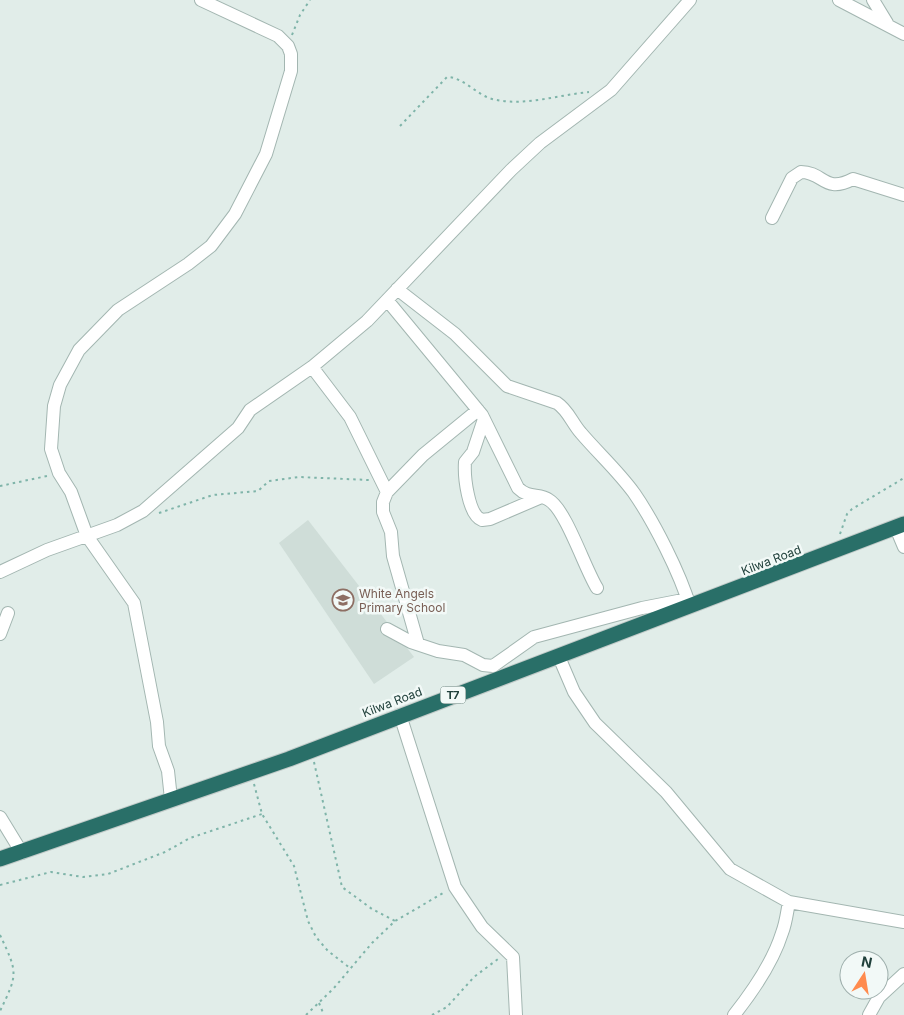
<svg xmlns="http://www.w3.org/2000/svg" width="904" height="1015" viewBox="0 0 904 1015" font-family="Inter,sans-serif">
	<rect width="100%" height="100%" fill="#e1ede9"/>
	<path fill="#cfddd8" d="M308 520 414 657 374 684 279 543Z"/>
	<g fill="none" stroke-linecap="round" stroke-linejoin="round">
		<g stroke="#a3b6b1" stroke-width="14">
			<path id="minor" d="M839 0 904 34
				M873 0 887 23
				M772 218 792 178 801 172C824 172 824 194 853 179L904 195
				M397 289 455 334 507 386 557 403C568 410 572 423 581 433 598 453 618 471 634 493 654 522 680 573 690 607
				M387 300 482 415 518 488C529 499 539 493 549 500 566 510 585 569 597 588
				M312 367 350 417 387 492
				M484 419 473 452 465 462C464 476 468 515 482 520L490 519 539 498
				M896 528 904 547
				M0 572 47 550 117 525 143 511 238 428 250 410 312 367 367 321 511 170 540 143 611 90 690 0
				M387 629 411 642 438 651 464 655 483 665 493 666 534 637 642 608 688 599
				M0 634 8 613
				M418 644 393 556 391 532 383 512V502L387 492 423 455 478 410
				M559 657 574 692 595 723 666 792 730 869 789 902 904 922
				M400 715 455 887 482 927 513 957 516 1015
				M171 799 168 771 159 746 157 722 134 603 87 536 71 492 59 473 51 449 54 406 60 385 79 350 118 310 188 264 211 246 235 214 266 154 291 71V54L288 46 278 36 201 0
				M0 817 22 853
				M734 1015C753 991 773 962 782 933 786 923 787 912 789 902
				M869 1015 879 997 904 974"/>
		</g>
		<g stroke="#c1cac8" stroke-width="17">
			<path id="highway" d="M0 859 289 759 904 524"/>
		</g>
		<path stroke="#7fb4a9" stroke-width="2" stroke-dasharray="2.5 4" stroke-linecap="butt" d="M292 35 300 15 310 0
			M400 126 447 77C463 77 477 95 492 99 524 107 557 95 589 92
			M0 486 47 476
			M159 513 213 495 258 491 269 481 299 477 369 480
			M840 534 847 514 852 509 904 478
			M314 762 342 887 372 909 395 921
			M254 784 262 814 294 866 308 921 316 937 328 951 350 968
			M0 885 51 872 83 877 108 874 165 852 190 838 262 814
			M0 935C18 973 18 974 0 1011
			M319 1003 324 1015
			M306 1015 334 988 372 943 395 921 445 892
			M432 1015 447 1007 474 977 498 959"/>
		<use href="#minor" stroke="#fff" stroke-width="12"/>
		<use href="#highway" stroke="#296f68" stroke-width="15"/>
	</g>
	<defs>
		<g id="school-ring" transform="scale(1.125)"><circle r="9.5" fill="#f2f9f7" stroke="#8d6e63" stroke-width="1.5"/><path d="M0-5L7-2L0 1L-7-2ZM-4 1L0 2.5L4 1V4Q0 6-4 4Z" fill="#8d6e63"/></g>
	</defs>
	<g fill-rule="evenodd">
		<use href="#school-ring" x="343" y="600"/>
	</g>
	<g text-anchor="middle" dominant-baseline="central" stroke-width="5" stroke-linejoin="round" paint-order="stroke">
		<rect fill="#f2f9f7" stroke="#5f7873" stroke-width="1" x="440.5" y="686.5" width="25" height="17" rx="4"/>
		<g font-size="11" font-weight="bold" fill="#20403b">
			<text x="453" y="695">T7</text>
		</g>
		<g font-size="12" fill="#20403b" stroke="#f2f9f7">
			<text transform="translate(771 560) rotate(-21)">Kilwa Road</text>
			<text transform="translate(392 702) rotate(-21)">Kilwa Road</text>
		</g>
		<g font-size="12" fill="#785e54" stroke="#f2f9f7" text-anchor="start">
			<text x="359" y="593">White Angels<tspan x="359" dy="14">Primary School</tspan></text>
		</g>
	</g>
	<g transform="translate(864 975) rotate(12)"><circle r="24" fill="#f2f9f7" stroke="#9eafac"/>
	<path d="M0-4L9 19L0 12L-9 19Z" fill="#ff8b4e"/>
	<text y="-8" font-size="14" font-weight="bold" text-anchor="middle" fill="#20403b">N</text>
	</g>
</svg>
